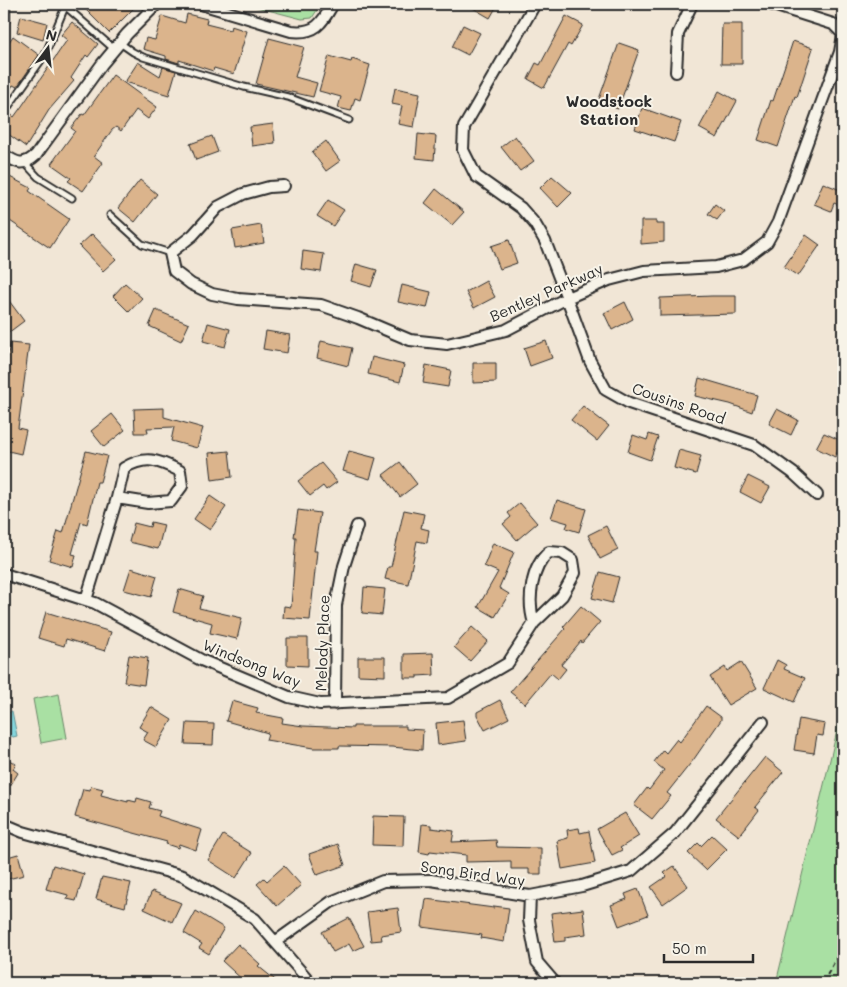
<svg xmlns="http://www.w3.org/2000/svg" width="847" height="987" viewBox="0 0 847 987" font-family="Mali,sans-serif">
	<rect width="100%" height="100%" fill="#f1e6d6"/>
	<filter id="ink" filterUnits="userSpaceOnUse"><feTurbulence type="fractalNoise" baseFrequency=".02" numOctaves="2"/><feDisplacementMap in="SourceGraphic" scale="10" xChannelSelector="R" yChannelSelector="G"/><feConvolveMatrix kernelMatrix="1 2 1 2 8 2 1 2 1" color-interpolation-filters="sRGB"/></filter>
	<g filter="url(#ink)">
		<path fill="#a9e0a3" stroke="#6a8667" d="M245 4H321L312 18 302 19Z
			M59 694 67 738 41 743 33 699Z
			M843 706V983H776Z"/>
		<path fill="#84d5dc" stroke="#609195" d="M12 711 17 736 13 737 10 735 4 736V715Z"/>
		<path fill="#dbb48c" stroke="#2b2b2b" d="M80 4H138L109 33Z
			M466 4H498L490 18Z
			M187 14 207 19 206 24 230 30 231 26 247 31 234 74 214 68 213 71 179 60V63L166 59V56L143 49 146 38 155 40 162 16 185 23Z
			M21 16 47 23 43 40 17 32Z
			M566 16 583 25 571 46 568 44 544 88 528 79 536 63 540 65Z
			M72 22 98 44 88 57 86 55 71 78 74 81 49 110 26 147 4 131V117L9 113 14 117 22 106 67 40 61 35Z
			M722 24H742V64H721Z
			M463 25 480 33 468 55 452 47Z
			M13 36 39 55 17 87 13 85 4 100V49Z
			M269 38 304 47 295 77 317 83 313 97 256 84Z
			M793 41 813 48 797 97 795 96 778 147 758 140 771 100 773 101Z
			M619 43 639 50 618 109 598 102Z
			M329 56 351 62 352 59 370 65 360 100 355 98 351 111 338 108 341 97 319 91Z
			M138 62 160 76 163 67 176 71 169 95 125 82Z
			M113 75 157 107 148 119 136 110 121 131 116 127 112 130 94 156 103 163 83 191 68 181 71 178 51 164 75 131 71 128 82 114 84 115Z
			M395 88 420 93 414 127 398 124 402 106 392 104Z
			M719 91 737 101 717 138 699 128Z
			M642 108 681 122 674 142 635 129Z
			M273 124 275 143 252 146 250 127Z
			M418 134 436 136 434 160 416 158Z
			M212 136 218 152 196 160 190 144Z
			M515 136 534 161 520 171 501 147Z
			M326 141 340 161 326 171 312 152Z
			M4 174 31 188 29 191 69 219 50 248 4 217Z
			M552 176 572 193 558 207 540 188Z
			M140 180 157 194 135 222 118 208Z
			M823 183 843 191 839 205 834 203 831 211 814 204Z
			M436 189 464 212 452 225 425 203Z
			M328 200 344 210 333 226 317 216Z
			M715 204 724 211 717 220 708 214Z
			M641 221H656V224H664V242L641 244Z
			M261 225 264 243 235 248 232 230Z
			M92 234 116 259 103 271 79 246Z
			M806 235 820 245 798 276 784 267Z
			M509 240 517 263 500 269 491 246Z
			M303 251 324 254 321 272 301 269Z
			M356 264 377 270 371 287 351 281Z
			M486 281 495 297 474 308 466 292Z
			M125 283 142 298 129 312 113 296Z
			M402 285 431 292 427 308 398 302Z
			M4 294 24 321 8 333 4 327Z
			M712 296H736V314L660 316V298Z
			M625 302 633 319 612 330 604 313Z
			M156 310 189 324 181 341 149 326Z
			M208 323 230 329 225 347 203 341Z
			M266 331 290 335 287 353 263 349Z
			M321 341 352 348 348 366 317 358Z
			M546 341 552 358 530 366 524 348Z
			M10 343 29 345 18 428 26 430 21 454 4 450V361H7Z
			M372 357 404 365 400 382 368 374Z
			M473 363H496V382L473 383Z
			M426 365 451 370 448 387 423 383Z
			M699 378 757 395 752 412 730 404 695 396Z
			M583 406 609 426 597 441 571 420Z
			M164 408V417L203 428 197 448 171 441 174 427 147 428 148 433H135L134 409Z
			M777 409 798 420 791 435 769 424Z
			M112 414 125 430 104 447 91 431Z
			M824 433 842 441 835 457 816 448Z
			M649 434 658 437 650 460 628 452 633 435 647 440Z
			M679 450 701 456 696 474 674 468Z
			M86 451 107 456 100 482H97L87 524 81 522 72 554 76 555 73 567 49 560 58 531 63 533Z
			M229 451 232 477 212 480 209 453Z
			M349 451 376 458 370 479 343 471Z
			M400 462 417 484 400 497 383 475Z
			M321 463 337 482 326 490 323 486 310 496 298 481Z
			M748 476 770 487 761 503 740 492Z
			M210 496 226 507 210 530 194 519Z
			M557 500 586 509 579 532 566 528 568 523 551 518Z
			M520 503 537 523 517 540 503 524 511 517 508 513Z
			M298 510 320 513 314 551H317L310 620 283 618 284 606 291 607 296 537H294Z
			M404 510 424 514 421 528 429 530 427 543 417 541 408 584 385 579 388 567H391Z
			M151 522 164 525 158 549 129 542 134 523 150 527Z
			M606 526 618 550 600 559 588 535Z
			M493 543 514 552 499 588 509 594 495 617 478 607 498 572 484 566Z
			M131 568 157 576 151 597 124 590Z
			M600 572 619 577 612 603 592 598Z
			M364 587 385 589 382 615 362 613Z
			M179 589 203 596 199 608 242 618 237 639 210 633 212 623 173 612Z
			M581 606 600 622 582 643 581 641 561 665 566 669 558 679 551 673 525 704 510 692 565 629 563 627Z
			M46 612 111 632 105 651 66 639 64 646 38 638Z
			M472 627 488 641 470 661 454 647Z
			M287 638H308V666L287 665Z
			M433 653 434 675 417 676V678H404V654Z
			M129 655 148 658 144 685 124 682Z
			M358 657H385V676L358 675Z
			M777 660 786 665 784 669 805 678 794 702 764 688Z
			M741 662 757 688 728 705 710 677 725 667 727 671Z
			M500 700 509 718 485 730 477 715V712Z
			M232 701 258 708 256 713 283 718 282 723 303 726 353 728V726H406V729L423 730 422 750 392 747 339 746V748H313L266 740 268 733 226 721Z
			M706 706 721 717V720L694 759 667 793 671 796 652 819 634 805 647 788 649 790 664 770 654 762 663 750 666 753 677 739 680 742Z
			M151 707 172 720 156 747 143 740 148 732 139 727Z
			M799 719 825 724 823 736 817 735 814 753 794 750Z
			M463 720 466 741 438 745 436 723Z
			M187 723 214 724 213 745 185 744Z
			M4 757 16 764 13 769 18 773 10 786 4 783Z
			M765 757 783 772 755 807 759 810 739 836 716 818Z
			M91 786 103 789 101 795 128 802V800L136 802 137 798 151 802 149 808 160 811 158 816 202 830 196 850 179 844 178 848 166 844 167 842 75 817 83 789 90 790Z
			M625 813 639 836 620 848 622 850 612 855 597 829Z
			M373 816 404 817 403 846 372 845Z
			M422 824 431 825V828L454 831 452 842 496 840 497 847 541 848V874H529V869H511V861L466 862V855L430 851 429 854 419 852Z
			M579 828 580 833 589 831 595 863 562 869 557 841 568 838 567 830Z
			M223 835 252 853 236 878 208 860Z
			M712 835 727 849 706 870 688 853 698 843 701 846Z
			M338 844 345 865 317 875 309 854Z
			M18 854 24 875 4 880V858Z
			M53 865 84 874 76 901 67 899 68 895 46 889Z
			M284 866 301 885 277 906 257 884 264 878 267 881Z
			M674 866 688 886 663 904 651 887 667 876 664 873Z
			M102 877 131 883 125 907 96 899Z
			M638 889 648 915 619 926 611 905 627 899 625 894Z
			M152 891 181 903 172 922 144 909Z
			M426 899 494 908V906L509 908 504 942 481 938 482 935 422 927Z
			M398 908 401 932 381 935 382 940 371 941 367 912Z
			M583 909 586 934 565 937V941L555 942 551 913Z
			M196 911 224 928 209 954 199 948 202 944 184 933Z
			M349 918 364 946 353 951 349 944 333 952 322 932Z
			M238 944 260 964 258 966 279 983H246L222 961Z"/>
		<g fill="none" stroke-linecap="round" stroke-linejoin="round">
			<g stroke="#2b2b2b" stroke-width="9">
				<path id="lane" d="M64 5 114 49
					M120 43 133 52 143 57 244 87 288 97 349 120
					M4 113 45 55 65 7
					M25 163 38 177 72 198
					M110 215 142 244 170 253"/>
			</g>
			<g stroke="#2b2b2b" stroke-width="14">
				<path id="street" d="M201 4 291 31C316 34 322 23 333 4
					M535 4 464 127 463 150 476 176 521 208 535 224 545 241 567 298 590 361 606 390 629 403 754 445 793 473 817 495
					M770 4 833 24 843 34
					M4 19V4
					M676 72 678 34 692 4
					M4 155C17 163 23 167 36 155L102 64 127 34 157 4
					M284 186 269 187 243 194 218 207 193 235 170 253 174 271 191 284 212 294 238 299 321 305 358 318 410 340 447 344 506 330 567 298 609 280 644 271 716 267 743 260 767 242 778 222 840 52 843 35
					M4 574 95 603 201 660 289 697 320 704 448 698 508 663 534 623 562 596 575 573 573 560 562 553 549 552C531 567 527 601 534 623
					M86 600 117 498 148 503 171 501 182 486 180 471C158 460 146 455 124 468L117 498
					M335 704 336 605 344 566 357 526
					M4 824 23 832 183 876 255 919 311 983
					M530 896 529 920 537 962 555 983
					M275 942 331 902 383 881 431 880 530 896 582 886 631 871 675 833 763 722"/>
			</g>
			<path stroke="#2b2b2b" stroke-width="2" stroke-dasharray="5 4" stroke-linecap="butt" d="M823 983 839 953 843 939"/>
			<use href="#lane" stroke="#f7f3e8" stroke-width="5"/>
			<use href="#street" stroke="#f7f3e8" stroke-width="10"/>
		</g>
	</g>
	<g text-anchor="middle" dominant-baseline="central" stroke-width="4" stroke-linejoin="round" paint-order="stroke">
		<g font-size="15" fill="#2b2b2b" stroke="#f7f3e8">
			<text transform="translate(546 292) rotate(-24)">Bentley Parkway</text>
			<text transform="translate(679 403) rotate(19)">Cousins Road</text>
			<text transform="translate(322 643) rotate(-88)">Melody Place</text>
			<text transform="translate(252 663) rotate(22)">Windsong Way</text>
			<text transform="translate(473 873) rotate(8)">Song Bird Way</text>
		</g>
		<g font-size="16" font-weight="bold" fill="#2b2b2b" stroke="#f7f3e8">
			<text x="609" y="100">Woodstock<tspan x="609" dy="18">Station</tspan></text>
		</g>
	</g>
	<rect width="847" height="987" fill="none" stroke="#f7f3e8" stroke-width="20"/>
	<rect x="10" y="10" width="827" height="967" fill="none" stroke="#2b2b2b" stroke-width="2" filter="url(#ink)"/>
	<g transform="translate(48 48) rotate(15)" stroke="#f7f3e8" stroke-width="4" paint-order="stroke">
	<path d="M0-4L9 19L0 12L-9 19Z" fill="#2b2b2b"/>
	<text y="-8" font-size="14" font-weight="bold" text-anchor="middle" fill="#2b2b2b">N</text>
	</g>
	<path d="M664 954v8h89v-8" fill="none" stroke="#2b2b2b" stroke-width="2.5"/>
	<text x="672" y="954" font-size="15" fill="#2b2b2b" stroke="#f7f3e8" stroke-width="4" paint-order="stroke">50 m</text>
</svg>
